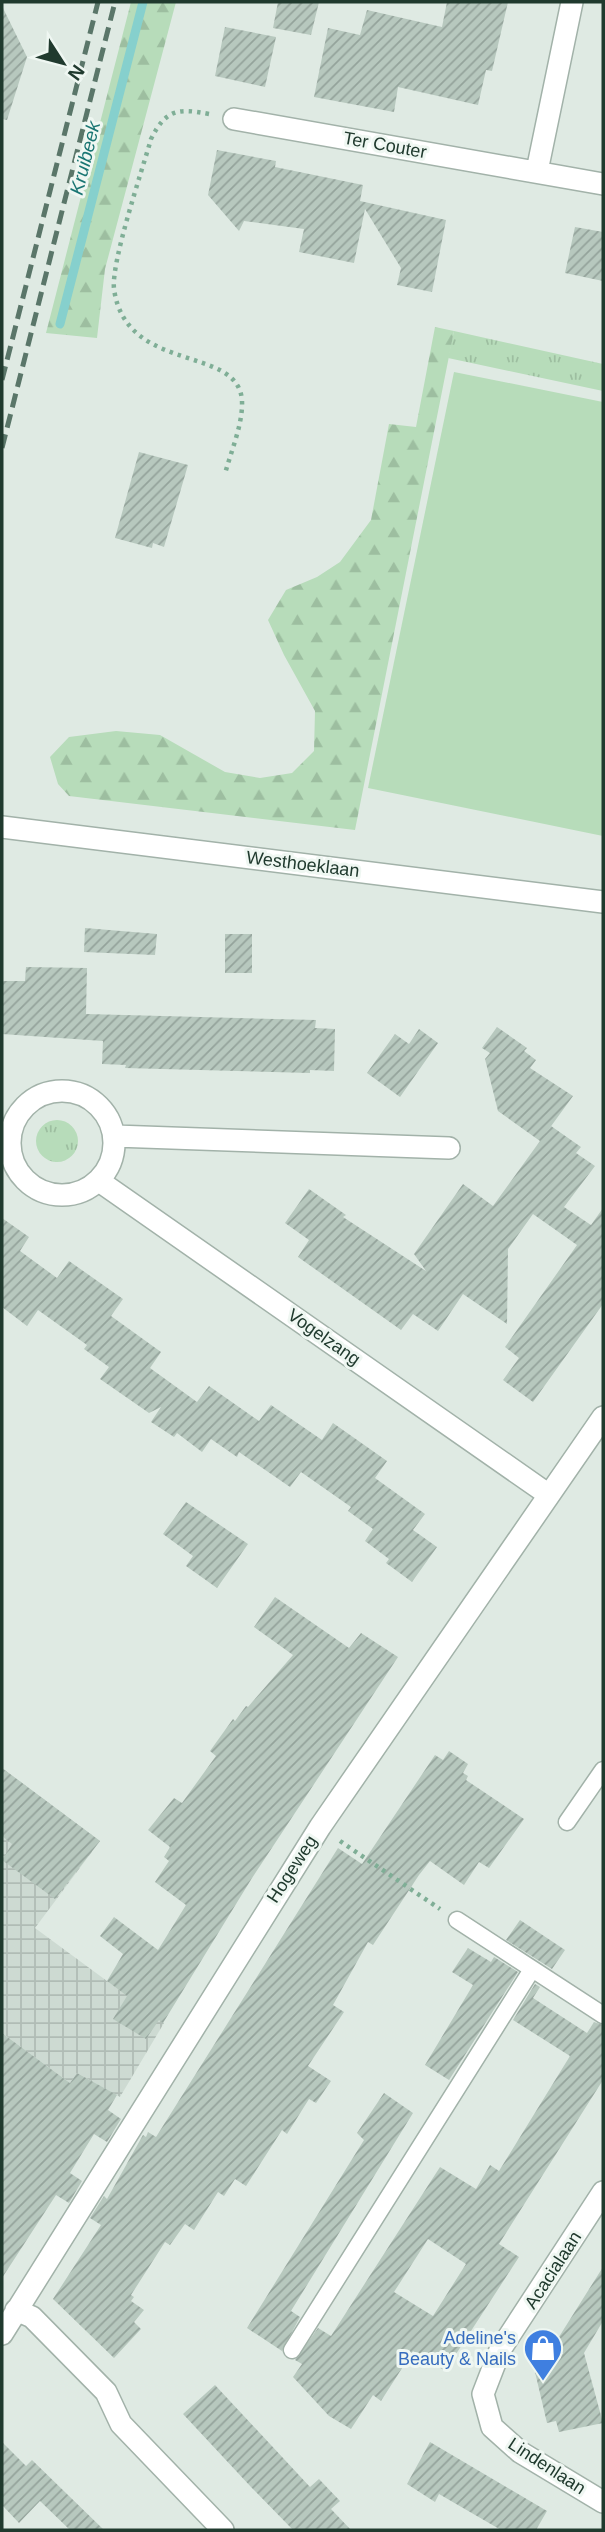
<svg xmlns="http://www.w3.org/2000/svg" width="605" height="2532" viewBox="0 0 605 2532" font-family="Helvetica,sans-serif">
	<defs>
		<pattern id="industrial-grid" width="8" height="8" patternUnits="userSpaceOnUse" patternTransform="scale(1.75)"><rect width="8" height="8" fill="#cddad2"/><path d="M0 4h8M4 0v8" fill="none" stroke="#b0bcb5"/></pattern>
		<pattern id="grass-tufts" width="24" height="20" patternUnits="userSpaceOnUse" patternTransform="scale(1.75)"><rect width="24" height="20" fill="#b7dcba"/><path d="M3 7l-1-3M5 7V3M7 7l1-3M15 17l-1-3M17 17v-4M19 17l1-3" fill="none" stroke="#9dbea0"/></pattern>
		<pattern id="forest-firs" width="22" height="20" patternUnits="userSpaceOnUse" patternTransform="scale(1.75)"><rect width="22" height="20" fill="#b7dcba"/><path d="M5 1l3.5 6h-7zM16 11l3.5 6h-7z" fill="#9dbea0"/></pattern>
		<pattern id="building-hatch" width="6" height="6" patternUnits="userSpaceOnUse" patternTransform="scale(1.75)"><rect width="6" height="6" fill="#b7c8be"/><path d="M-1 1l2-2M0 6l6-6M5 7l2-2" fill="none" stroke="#94a39b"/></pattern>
	</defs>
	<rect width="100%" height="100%" fill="#dfeae3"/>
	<path fill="url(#industrial-grid)" d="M2 1768 100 1841 35 1928 164 2023 120 2097 77 2073 70 2083 2 2033Z"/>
	<path fill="url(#grass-tufts)" d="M454 331 603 364V391L448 358Z
		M36 1141a21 21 0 1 1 42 0a21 21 0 1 1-42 0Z"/>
	<path fill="url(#forest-firs)" d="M131 2H176L105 269 97 338 46 333Z
		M435 327 454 331 355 830 69 796 58 784 50 757 69 737 116 731 160 735 225 772 260 778 292 773 314 751 315 711 284 655 268 620 286 590 317 577 340 562 371 520 389 424 416 427Z"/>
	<path fill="#b7dcba" d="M454 372 603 402V836L368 788Z"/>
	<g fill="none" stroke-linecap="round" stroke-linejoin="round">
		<path stroke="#86d0cd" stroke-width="9" d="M60 324 143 2"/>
	</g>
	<path fill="url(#building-hatch)" fill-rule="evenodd" d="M278 2H319L311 35 273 28Z
		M447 2H508L492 71 486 70 478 105 398 87 394 112 314 97 328 28 360 35 367 10 442 27Z
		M2 6 27 57 7 120 2 119Z
		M225 27 276 37 265 87 215 76Z
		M217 150 276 161 275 167 363 185 360 201 446 220 432 292 397 285 401 268 365 209 354 263 299 252 304 229 244 221 239 231 208 195Z
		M575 227 603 232V281L565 273Z
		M139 452 188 465 164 547 153 543 152 548 115 538Z
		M85 928 157 934 155 955 84 952Z
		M225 934H252V973H225Z
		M26 967 87 968 86 1014 316 1020 315 1028 335 1029 334 1071 310 1070V1073L125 1068 126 1065 102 1064 103 1041 2 1034V981H25Z
		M497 1027 527 1048 524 1051 536 1060 530 1068 573 1096 541 1140 551 1126 581 1147 576 1153 595 1166 564 1207 591 1225 603 1208V1304L533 1402 503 1380 519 1358 505 1347 577 1245 533 1214 508 1249 507 1324 463 1294 438 1331 413 1314 401 1330 298 1257 309 1240 285 1223 309 1189 346 1215 343 1217 426 1271 414 1254 463 1184 493 1206 540 1141 498 1111 485 1059 490 1053 482 1048Z
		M419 1029 438 1043 400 1097 367 1073 395 1034 409 1044Z
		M2 1218 29 1237 20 1251 57 1278 69 1261 123 1299 111 1316 161 1352 150 1368 197 1402 209 1386 259 1421 271 1405 322 1440 333 1423 387 1461 375 1478 425 1514 413 1530 437 1547 412 1582 386 1563 389 1559 365 1541 373 1529 348 1511 351 1507 301 1472 290 1487 239 1452 237 1457 211 1439 202 1452 177 1433 174 1437 151 1422 161 1407 149 1413 100 1379 109 1367 84 1349 87 1345 38 1310 27 1326 2 1307Z
		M186 1502 248 1544 217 1588 186 1566 193 1556 163 1534Z
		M275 1597 349 1648 361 1633 398 1657 252 1878 163 2023 159 2020 146 2039 113 2019 127 1996 107 1981 123 1954 100 1936 114 1917 158 1950 186 1905 155 1882 169 1861 164 1857 170 1847 148 1830 174 1798 182 1803 216 1756 210 1751 233 1719 235 1721 246 1706 248 1707 293 1655 254 1627Z
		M449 1751 468 1764 463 1773 468 1776 466 1780 524 1819 489 1868 479 1862 464 1885 430 1861 419 1875 373 1945 368 1942 333 2005 344 2012 308 2066 331 2081 316 2103 309 2099 287 2134 282 2130 246 2186 235 2179 224 2196 218 2192 194 2230 185 2224 170 2245 165 2242 131 2295 134 2297 131 2301 144 2310 134 2322 141 2329 114 2358 53 2299 101 2225 90 2218 104 2196 107 2199 143 2135 146 2137 148 2132 156 2137 338 1848 362 1864 435 1755 443 1760Z
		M2 1768 100 1841 55 1899 2 1860 12 1844 2 1836Z
		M520 1920 565 1950 552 1969 506 1940Z
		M468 1948 491 1962 494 1957 518 1972 449 2080 425 2065 473 1985 452 1972Z
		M535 1984 540 1987 533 1998 587 2033 594 2022 603 2025V2080L499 2244 519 2257 445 2371 413 2351 381 2401 373 2395 351 2429 329 2416 293 2377 302 2364 295 2360 318 2328 331 2336 440 2167 476 2189 490 2165 499 2171 570 2056 513 2020ZM428 2239 466 2264 433 2316 394 2292Z
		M2 2033 70 2083 77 2073 117 2095 108 2110 121 2119 107 2142 94 2134 70 2173 82 2181 69 2203 56 2195 2 2278Z
		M384 2093 413 2113 291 2311 300 2317 282 2351 247 2328 364 2140 357 2133Z
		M603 2267V2321L584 2353 603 2423 559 2432 556 2421 547 2423 535 2372 544 2370 541 2359 563 2354 557 2340Z
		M215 2385 310 2487 319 2479 340 2501 331 2509 351 2530H293L251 2487 183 2414Z
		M2 2442 26 2466 32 2460 104 2530H70L40 2501 19 2523 2 2505Z
		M430 2442 547 2511 536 2530H501L439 2494 435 2502 407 2484Z"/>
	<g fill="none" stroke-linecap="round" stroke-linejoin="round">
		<g stroke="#a2b2a9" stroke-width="19">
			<path id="service" d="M567 1822 603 1770
				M457 1920 603 2015
				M292 2350 531 1971"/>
		</g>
		<g stroke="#a2b2a9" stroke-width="24">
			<path id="minor" d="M234 119 603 184
				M537 171 572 2
				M2 827 603 902
				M10 1143a52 52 0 1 1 104 0a52 52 0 1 1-104 0Z
				M115 1136 449 1148
				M99 1181 549 1495
				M603 2192 500 2350 483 2394 492 2427 520 2452 603 2502
				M16 2310 32 2317 106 2392 121 2424 223 2530
				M2 2334 320 1827 603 1417"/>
		</g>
		<path stroke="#7fae96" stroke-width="4.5" stroke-dasharray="3.5 5" stroke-linecap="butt" d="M209 114C178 108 166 109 151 139 142 171 111 262 114 289 126 375 239 344 242 401 243 424 231 451 225 474
			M340 1841 440 1909"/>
		<use href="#service" stroke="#fff" stroke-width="16"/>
		<use href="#minor" stroke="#fff" stroke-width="21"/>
		<path stroke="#5a7669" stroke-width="5" stroke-dasharray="14 7" stroke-linecap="butt" d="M2 380 98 2
			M2 448 115 2"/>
	</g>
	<defs>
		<g id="shop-pin" transform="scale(2.0125)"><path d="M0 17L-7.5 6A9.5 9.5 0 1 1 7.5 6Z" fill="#3f7fe0" stroke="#eff7f2"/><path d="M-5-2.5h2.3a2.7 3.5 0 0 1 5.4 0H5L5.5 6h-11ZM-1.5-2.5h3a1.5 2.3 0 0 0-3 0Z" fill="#fff"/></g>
	</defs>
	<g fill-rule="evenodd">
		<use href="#shop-pin" x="543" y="2348"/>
	</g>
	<g text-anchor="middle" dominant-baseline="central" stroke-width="6" stroke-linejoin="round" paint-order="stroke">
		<g font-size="18" fill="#203a2e" stroke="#eff7f2">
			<text transform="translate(385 145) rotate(10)">Ter Couter</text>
			<text transform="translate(303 864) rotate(7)">Westhoeklaan</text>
			<text transform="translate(324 1337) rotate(35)">Vogelzang</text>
			<text transform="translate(292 1869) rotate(-57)">Hogeweg</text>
			<text transform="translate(553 2270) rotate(-57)">Acacialaan</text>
			<text transform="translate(547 2466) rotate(33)">Lindenlaan</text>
		</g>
		<g font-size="18" fill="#366cbe" stroke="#eff7f2" text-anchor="end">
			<text x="516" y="2338">Adeline's<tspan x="516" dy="21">Beauty &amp; Nails</tspan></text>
		</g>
		<g font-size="19" font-style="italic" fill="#1a7673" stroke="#eff7f2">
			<text transform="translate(85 158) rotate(-76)">Kruibeek</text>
		</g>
	</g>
	<rect width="605" height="2532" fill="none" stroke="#203a2e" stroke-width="7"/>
	<g transform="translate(63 63) rotate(126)" stroke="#eff7f2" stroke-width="5" paint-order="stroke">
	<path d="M0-5L12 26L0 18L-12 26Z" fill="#203a2e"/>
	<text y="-10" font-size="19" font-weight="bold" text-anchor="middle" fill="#203a2e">N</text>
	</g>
</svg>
